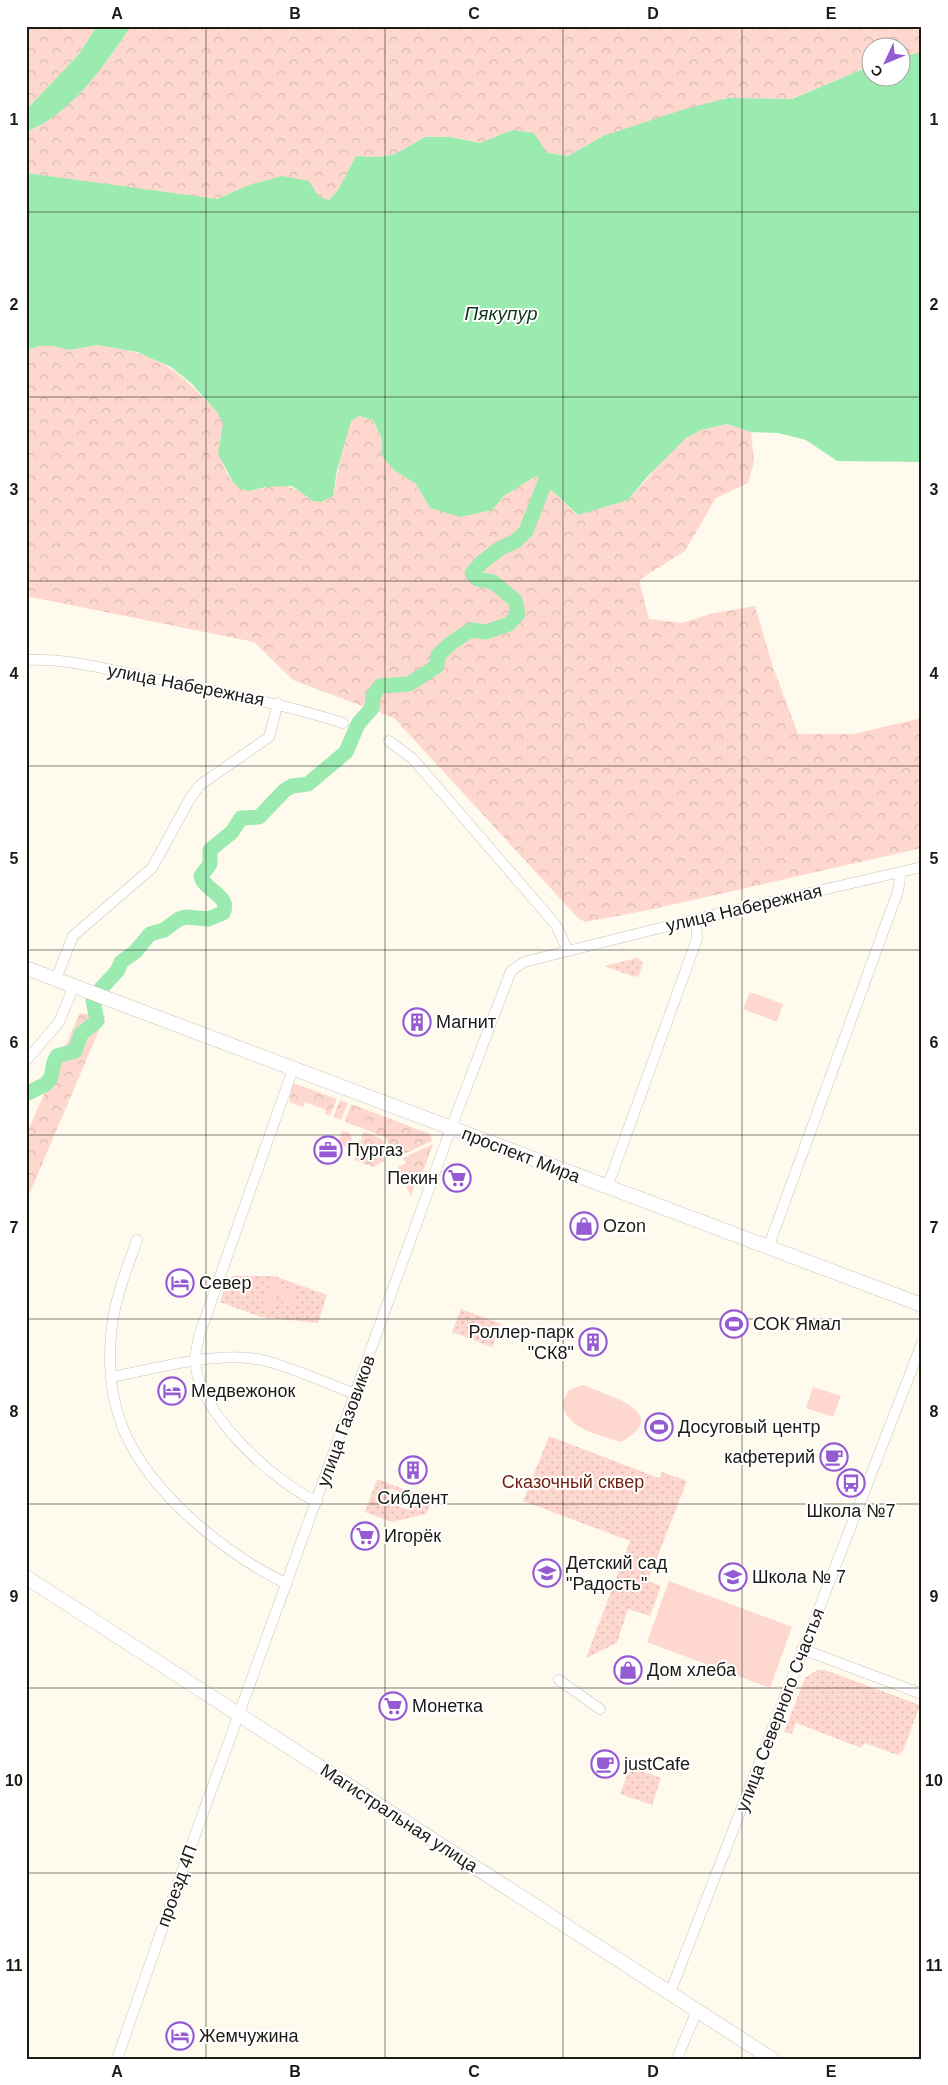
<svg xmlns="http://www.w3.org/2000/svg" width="948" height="2085" viewBox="0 0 948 2085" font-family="Arial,sans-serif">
	<defs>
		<pattern id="grass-tufts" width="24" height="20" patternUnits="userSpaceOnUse" patternTransform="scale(1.25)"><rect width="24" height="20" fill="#fed8cf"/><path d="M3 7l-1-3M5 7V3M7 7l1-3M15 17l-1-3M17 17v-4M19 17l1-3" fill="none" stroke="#d9b9b1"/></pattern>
		<pattern id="forest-crowns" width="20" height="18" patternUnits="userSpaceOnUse" patternTransform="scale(1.25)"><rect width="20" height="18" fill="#fed8cf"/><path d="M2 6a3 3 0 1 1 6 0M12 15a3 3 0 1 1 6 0" fill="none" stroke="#d9b9b1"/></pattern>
		<pattern id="park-dots" width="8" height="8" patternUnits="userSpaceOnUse" patternTransform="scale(1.25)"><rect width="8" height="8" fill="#fed8cf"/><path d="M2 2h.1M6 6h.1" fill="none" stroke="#d9b9b1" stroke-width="1.8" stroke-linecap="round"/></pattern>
	</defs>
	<rect width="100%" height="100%" fill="#fefaed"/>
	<path fill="url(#grass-tufts)" d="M340 1100 348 1103 341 1120 333 1117Z
		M342 1131 350 1133 352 1139 349 1148 338 1144Z"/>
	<path fill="url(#forest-crowns)" d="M26 26H97L79 54 26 110Z
		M131 26H922V52L901 57 900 48H870V66L791 99 728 98 603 136 568 156 547 153 512 130 480 143 450 137H425L395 154 380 157 356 156 338 190 329 200 249 185 217 199 186 196 26 173 28 131C71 114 106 64 131 26Z
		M97 345C148 353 169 360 204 399 211 406 221 413 223 423 224 431 219 439 219 446 220 458 225 473 233 482 236 486 245 489 249 491 280 484 288 481 313 501L333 496 345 436 351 421 359 416 373 420 382 439 381 455 395 471 416 484 430 508 492 510 505 495 536 476 577 515 628 500 669 454 686 438 701 430 727 424 751 432 754 462 748 483 716 498 685 551 639 580 649 619 682 623 710 614 755 606 773 667 798 734H853L922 718V848L649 910 585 922 578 918 394 718 293 680 254 642 26 596V350L40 346H53L69 350Z
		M80 1013 105 1016 26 1202V1135Z
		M293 1083 337 1099 330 1116 325 1114 326 1110 305 1102 303 1107 289 1102Z
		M351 1104 430 1134 432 1141 402 1155 398 1147 392 1150 385 1137 345 1122Z
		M364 1132 382 1139 389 1152 383 1155 385 1161 373 1167 354 1160Z
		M433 1144 419 1182H415L411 1197 398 1167 406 1163 403 1158Z"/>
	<path fill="url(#park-dots)" fill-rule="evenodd" d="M638 958 643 963 639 975 635 977 604 966Z
		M233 1276H274L327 1295 318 1323 261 1317 220 1302 227 1280Z
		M461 1309 501 1324 492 1347 452 1332Z
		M549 1436 659 1478 662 1472 687 1481 648 1581 661 1586 650 1616 628 1609 617 1643 586 1658 630 1541 523 1501Z
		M377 1479 432 1500 426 1514 392 1522 365 1512ZM391 1489 413 1497 409 1510 386 1502Z
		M817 1670H825L920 1705 903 1751 898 1755 865 1743 861 1748 796 1723 792 1734 784 1732 805 1678Z
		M630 1767 661 1778 652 1805 620 1794Z"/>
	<path fill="#fed8cf" d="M750 992 783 1004 777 1022 743 1009Z
		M271 1281 280 1285 270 1312 261 1309Z
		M284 1287 297 1292 292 1306 279 1301Z
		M583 1385C608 1396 674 1412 621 1442 598 1434 567 1430 562 1403L569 1390Z
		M813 1387 841 1396 833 1417 806 1408Z
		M669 1581 792 1627 770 1688 647 1642Z"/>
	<path fill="#9bebb0" d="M97 26H131C106 64 71 114 28 131L26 135V110L79 54Z
		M922 52V462L837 461 806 440 778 433 751 432 727 424 701 430 686 438 647 477 628 500 578 515 536 476 505 495 492 510 460 517 430 508 416 484 395 471 381 455 382 439 373 420 359 416 351 421 337 470 333 496 321 502 313 501 292 486 266 487 249 491 240 489 233 482 218 454 223 423 217 412 191 383 171 367 137 352 97 345 69 350 53 346H40L26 350V173L217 199 249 185 282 176 309 181 319 197 329 200 338 190 356 156 380 157 395 154 425 137H450L480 143 512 130 534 133 547 153 568 156 603 136 685 109 728 98 792 99 870 66V78H900L901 57Z"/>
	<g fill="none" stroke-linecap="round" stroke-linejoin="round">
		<path stroke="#9bebb0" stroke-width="15" d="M26 1094 46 1084 51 1077 54 1062 57 1056 75 1051 81 1034 97 1021 93 1000 98 992 118 970 121 962 135 952 150 934 164 930 179 919 186 917 208 919 223 913C232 896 204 891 201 876L210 864V850L232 832 241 818 259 817 285 790 292 786 308 784 346 752 358 724 372 708 373 696 380 686 409 684 437 666 438 655 451 643 471 630 486 632 509 624 518 614 515 600 493 582 477 579 472 573 481 563 499 549 516 541 526 531 551 467"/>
		<g stroke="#c7c3b7" stroke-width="11">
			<path id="minor" d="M26 660C68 658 109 670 150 678 215 691 280 703 343 723
				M389 741 413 759 556 925 568 951
				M56 979 73 936 152 868 191 797 200 785 269 737 278 703
				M26 1061 59 1022 74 986
				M293 1069 199 1336C198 1344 195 1353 195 1362 200 1415 272 1480 317 1502
				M607 1188 697 939 696 919
				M137 1240C126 1271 113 1303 111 1336 108 1368 112 1403 125 1433 153 1496 226 1554 287 1584
				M768 1248 898 891 901 872
				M111 1377C157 1369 220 1349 266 1361 296 1369 326 1383 355 1394
				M802 1649 922 1694
				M559 1680 600 1709
				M670 1993 922 1343
				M117 2059 185 1863 451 1128 511 971 524 962 696 919 922 867
				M677 2059 697 2010"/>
		</g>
		<g stroke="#c7c3b7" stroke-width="15">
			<path id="secondary" d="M26 968 922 1305
				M26 1577 772 2059"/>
		</g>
		<use href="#minor" stroke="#fff" stroke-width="10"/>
		<use href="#secondary" stroke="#fff" stroke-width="14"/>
	</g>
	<path fill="none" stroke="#1b1a15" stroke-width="1" stroke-opacity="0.55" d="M206 26V2059M385 26V2059M563 26V2059M742 26V2059M26 212H922M26 397H922M26 581H922M26 766H922M26 950H922M26 1135H922M26 1319H922M26 1504H922M26 1688H922M26 1873H922"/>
	<defs>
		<g id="building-ring" transform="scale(1.4375)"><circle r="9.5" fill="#fff" stroke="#955bd3" stroke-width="1.5"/><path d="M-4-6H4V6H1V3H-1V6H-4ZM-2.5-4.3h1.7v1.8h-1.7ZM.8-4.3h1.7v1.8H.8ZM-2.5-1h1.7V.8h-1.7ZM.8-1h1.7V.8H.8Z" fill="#955bd3"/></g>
		<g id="office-ring" transform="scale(1.4375)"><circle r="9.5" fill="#fff" stroke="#955bd3" stroke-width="1.5"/><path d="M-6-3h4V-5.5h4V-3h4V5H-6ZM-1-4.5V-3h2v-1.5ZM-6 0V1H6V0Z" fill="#955bd3"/></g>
		<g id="supermarket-ring" transform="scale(1.4375)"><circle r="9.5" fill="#fff" stroke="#955bd3" stroke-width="1.5"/><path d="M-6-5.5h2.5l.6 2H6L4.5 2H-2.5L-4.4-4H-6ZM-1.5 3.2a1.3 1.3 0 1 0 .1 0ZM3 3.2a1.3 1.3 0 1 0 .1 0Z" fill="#955bd3"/></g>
		<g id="shop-ring" transform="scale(1.4375)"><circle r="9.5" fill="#fff" stroke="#955bd3" stroke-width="1.5"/><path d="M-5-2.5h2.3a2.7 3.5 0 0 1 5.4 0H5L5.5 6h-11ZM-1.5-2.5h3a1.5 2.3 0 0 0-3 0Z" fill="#955bd3"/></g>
		<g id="hotel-ring" transform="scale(1.4375)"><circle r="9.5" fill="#fff" stroke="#955bd3" stroke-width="1.5"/><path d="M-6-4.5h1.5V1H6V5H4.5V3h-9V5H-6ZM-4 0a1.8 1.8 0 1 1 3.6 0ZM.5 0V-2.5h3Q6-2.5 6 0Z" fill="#955bd3"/></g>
		<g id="stadium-ring" transform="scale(1.4375)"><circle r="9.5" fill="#fff" stroke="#955bd3" stroke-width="1.5"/><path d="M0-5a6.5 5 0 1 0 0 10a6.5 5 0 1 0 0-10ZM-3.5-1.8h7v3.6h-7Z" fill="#955bd3"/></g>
		<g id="cafe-ring" transform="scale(1.4375)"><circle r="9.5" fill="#fff" stroke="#955bd3" stroke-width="1.5"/><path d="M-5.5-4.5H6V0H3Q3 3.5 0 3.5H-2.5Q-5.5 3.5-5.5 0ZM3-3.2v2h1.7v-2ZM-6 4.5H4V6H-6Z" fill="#955bd3"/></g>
		<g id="bus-ring" transform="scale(1.4375)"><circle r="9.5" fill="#fff" stroke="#955bd3" stroke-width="1.5"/><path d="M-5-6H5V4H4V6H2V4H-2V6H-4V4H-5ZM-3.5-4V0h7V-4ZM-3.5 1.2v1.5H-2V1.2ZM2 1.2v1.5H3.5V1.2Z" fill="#955bd3"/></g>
		<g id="school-ring" transform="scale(1.4375)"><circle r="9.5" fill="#fff" stroke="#955bd3" stroke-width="1.5"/><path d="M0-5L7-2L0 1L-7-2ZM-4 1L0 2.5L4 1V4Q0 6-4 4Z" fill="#955bd3"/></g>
	</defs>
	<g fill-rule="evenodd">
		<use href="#building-ring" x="417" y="1022"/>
		<use href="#office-ring" x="328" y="1150"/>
		<use href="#supermarket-ring" x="457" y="1178"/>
		<use href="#shop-ring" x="584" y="1226"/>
		<use href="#hotel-ring" x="180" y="1283"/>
		<use href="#stadium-ring" x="734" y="1324"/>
		<use href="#building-ring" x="593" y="1342"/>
		<use href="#hotel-ring" x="172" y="1391"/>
		<use href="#stadium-ring" x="659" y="1427"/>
		<use href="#cafe-ring" x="834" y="1457"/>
		<use href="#building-ring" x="413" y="1470"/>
		<use href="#bus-ring" x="851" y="1483"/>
		<use href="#supermarket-ring" x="365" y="1536"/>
		<use href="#school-ring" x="547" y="1573"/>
		<use href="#school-ring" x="733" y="1577"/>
		<use href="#shop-ring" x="628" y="1670"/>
		<use href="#supermarket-ring" x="393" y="1706"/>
		<use href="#cafe-ring" x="605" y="1764"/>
		<use href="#hotel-ring" x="180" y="2036"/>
	</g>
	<g text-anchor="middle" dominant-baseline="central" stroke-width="4" stroke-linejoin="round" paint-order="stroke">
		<g font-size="18" fill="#1b1a15" stroke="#fff">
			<text transform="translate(186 685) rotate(11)">улица Набережная</text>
			<text transform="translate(744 908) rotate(-13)">улица Набережная</text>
			<text transform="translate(521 1155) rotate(21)">проспект Мира</text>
			<text transform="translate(346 1421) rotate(-70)">улица Газовиков</text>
			<text transform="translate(780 1710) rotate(-69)">улица Северного Счастья</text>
			<text transform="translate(399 1818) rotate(33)">Магистральная улица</text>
			<text transform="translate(177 1886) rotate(-70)">проезд 4П</text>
		</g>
		<g font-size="18" fill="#1b1a15" stroke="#fff" text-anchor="start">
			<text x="436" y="1022">Магнит</text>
			<text x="347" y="1150">Пургаз</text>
			<text x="438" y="1178" text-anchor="end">Пекин</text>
			<text x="603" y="1226">Ozon</text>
			<text x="199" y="1283">Север</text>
			<text x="753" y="1324">СОК Ямал</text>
			<text x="574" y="1332" text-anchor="end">Роллер-парк<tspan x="574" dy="21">"СК8"</tspan></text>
			<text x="191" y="1391">Медвежонок</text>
			<text x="678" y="1427">Досуговый центр</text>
			<text x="815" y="1457" text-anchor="end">кафетерий</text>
			<text x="413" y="1498" text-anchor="middle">Сибдент</text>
			<text x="851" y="1511" text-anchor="middle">Школа №7</text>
			<text x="384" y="1536">Игорёк</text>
			<text x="566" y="1563">Детский сад<tspan x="566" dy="21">"Радость"</tspan></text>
			<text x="752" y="1577">Школа № 7</text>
			<text x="647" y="1670">Дом хлеба</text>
			<text x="412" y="1706">Монетка</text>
			<text x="624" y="1764">justCafe</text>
			<text x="199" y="2036">Жемчужина</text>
		</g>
		<g font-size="18" fill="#6e1f0f" stroke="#fff">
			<text x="573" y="1482">Сказочный сквер</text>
		</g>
		<g font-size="19" font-style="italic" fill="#14351f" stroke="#fff">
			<text x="501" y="313">Пякупур</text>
		</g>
	</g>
	<rect width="948" height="2085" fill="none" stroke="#ffffff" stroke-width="55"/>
	<g transform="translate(886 62) rotate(226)"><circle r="24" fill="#ffffff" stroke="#a4a3a1"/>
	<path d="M0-4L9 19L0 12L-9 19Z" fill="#955bd3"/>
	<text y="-8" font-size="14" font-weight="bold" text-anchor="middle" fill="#1b1a15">С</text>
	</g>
	<rect x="28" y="28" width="892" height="2030" fill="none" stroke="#1b1a15" stroke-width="2"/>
	<g font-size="16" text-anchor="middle" font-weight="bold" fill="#1b1a15">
		<text x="117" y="19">A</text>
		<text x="295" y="19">B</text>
		<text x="474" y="19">C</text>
		<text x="653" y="19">D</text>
		<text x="831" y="19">E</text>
		<text x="14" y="125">1</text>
		<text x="934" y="125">1</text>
		<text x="14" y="310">2</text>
		<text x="934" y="310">2</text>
		<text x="14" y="495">3</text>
		<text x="934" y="495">3</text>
		<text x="14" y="679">4</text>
		<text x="934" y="679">4</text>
		<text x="14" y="864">5</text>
		<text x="934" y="864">5</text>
		<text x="14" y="1048">6</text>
		<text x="934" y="1048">6</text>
		<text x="14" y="1233">7</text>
		<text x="934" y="1233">7</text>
		<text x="14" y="1417">8</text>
		<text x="934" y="1417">8</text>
		<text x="14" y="1602">9</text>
		<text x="934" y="1602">9</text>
		<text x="14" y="1786">10</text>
		<text x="934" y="1786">10</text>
		<text x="14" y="1971">11</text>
		<text x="934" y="1971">11</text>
		<text x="117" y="2077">A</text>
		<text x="295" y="2077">B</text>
		<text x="474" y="2077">C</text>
		<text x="653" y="2077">D</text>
		<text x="831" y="2077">E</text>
	</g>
</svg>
